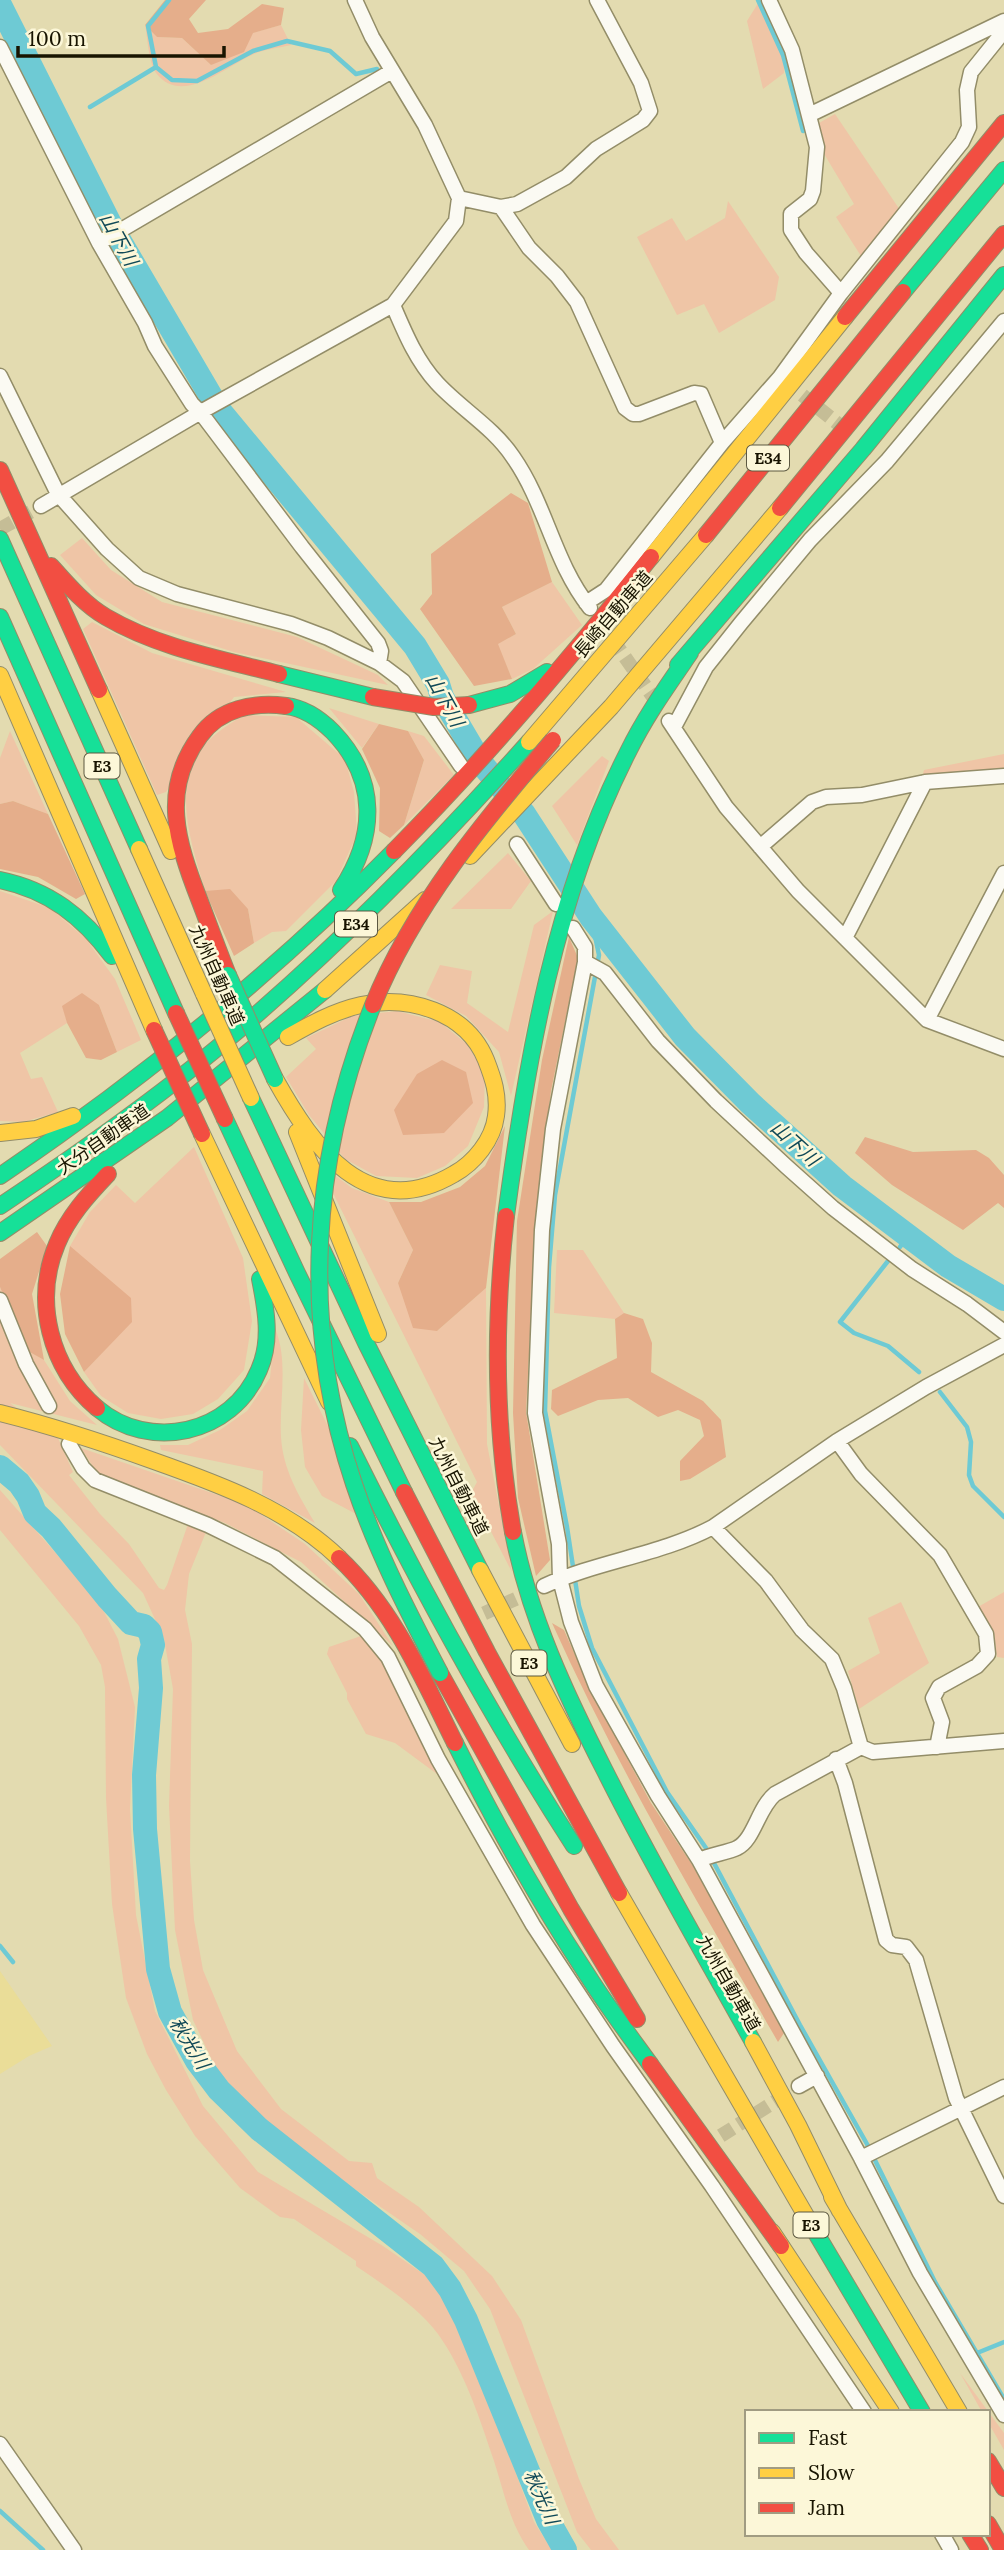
<svg xmlns="http://www.w3.org/2000/svg" width="1004" height="2550" viewBox="0 0 1004 2550" font-family="Lora,'Noto Sans JP',serif">
	<rect width="100%" height="100%" fill="#e3dbb0"/>
	<path fill="#eadd98" d="M0 1971 52 2046 29 2056 0 2074Z"/>
	<path fill="#efc5a6" d="M760 0 786 51 784 73 763 89 747 21Z
		M145 25 157 37 182 38 211 65 252 33 281 25 291 45C279 48 265 49 254 54 226 66 182 107 156 73 148 61 148 39 145 25Z
		M835 114 900 210 861 256 836 217 854 204 823 152 819 123Z
		M728 201 779 277 775 300 719 333 704 304 677 315 637 237 672 218 686 241 725 218Z
		M82 538 111 570 162 602 297 637 378 675 388 685 234 652 144 624 96 595 60 555Z
		M552 582 582 625 533 669 512 679 497 644 516 634 502 607Z
		M92 622 152 653 286 692 234 697 166 792 157 795 83 629Z
		M329 708 379 724 362 748Z
		M244 715 296 717 345 759 354 792 357 834 336 881 286 931 272 932 254 943 248 909 205 891C193 848 173 795 198 753 209 736 228 725 244 715Z
		M10 731 48 814 13 801 0 804V758Z
		M408 731 424 736 454 775 404 825 424 760Z
		M1004 754V770L922 778 924 770Z
		M602 756 609 761 577 845 552 806Z
		M508 853 531 881 511 909H451Z
		M0 891 50 908 86 939 115 979 141 1040 117 1052 99 1005 63 1006 67 1023 20 1053 31 1079 42 1077 58 1112 23 1122 0 1121Z
		M553 911 511 1096 499 1052 466 1016 426 995 440 965 472 971 467 1003 508 1032 534 925Z
		M397 1011 440 1022 468 1045 485 1075 484 1107 468 1146 445 1166 417 1178 376 1176 345 1159 309 1115 286 1077 316 1049 306 1038 352 1016Z
		M194 1147 243 1258 252 1321 244 1370 218 1399 193 1414 161 1419 128 1413 101 1396 84 1372 131 1322 70 1246 90 1212 116 1185 135 1203Z
		M318 1163 352 1188 389 1202 413 1250 398 1283 437 1331 486 1288 487 1444 512 1572 471 1493 477 1482Z
		M557 1250H583L624 1313 615 1319 554 1313Z
		M0 1287 26 1350 44 1360 70 1401 97 1425 10 1403 58 1438 73 1472 69 1475 100 1514 129 1544 159 1588 164 1590 167 1585 188 1524 206 1532 189 1574 185 1610 192 1644 190 1861 194 1920 203 1970 237 2051 281 2109 349 2161 372 2163 377 2178 419 2207 492 2276 521 2320 579 2479 596 2519 619 2550H591L577 2532 490 2309 464 2271 420 2234 273 2133 222 2081 193 2020 175 1930 169 1806 173 1689 164 1639 143 1593 0 1445Z
		M275 1328C289 1362 279 1401 281 1437 283 1470 299 1496 315 1523L262 1494 263 1471 161 1450 160 1445H188L220 1430 247 1411 270 1378Z
		M304 1378 377 1525 322 1496 305 1467 301 1430Z
		M81 1448 247 1505 305 1544 359 1594 393 1646 301 1562 225 1523 97 1473Z
		M0 1490 99 1602 118 1639 135 1707 130 1809 136 1915 155 2011 203 2106 258 2172 383 2246 428 2277 459 2321 534 2522 552 2550H529C510 2524 504 2492 494 2461 480 2419 464 2370 438 2334 417 2306 385 2286 356 2266V2261L294 2219 280 2217 240 2188 195 2136 166 2090 147 2054 126 1998 112 1904 106 1798 105 1687 101 1665 79 1626 0 1530Z
		M1004 1592V1658L997 1657 994 1633 978 1607Z
		M901 1602 929 1663 859 1709 848 1671 880 1653 868 1618Z
		M361 1636 382 1658 441 1777 395 1743 366 1734 347 1699V1693L327 1654 329 1647Z
		M960 2373 1004 2433V2450L988 2422V2412H982Z"/>
	<path fill="#e5ae8b" d="M165 0H206L189 19 198 33 228 29 262 4 284 8 281 25 253 33 244 52 211 65 182 38 157 37 145 25Z
		M511 493 528 503 552 582 502 607 516 634 498 644 512 679 474 686 420 609 432 594 431 554Z
		M379 724 408 731 424 760 404 825 390 838 379 831 380 788 362 749Z
		M13 801 48 814 85 894 76 899 38 877 0 869V804Z
		M230 889 248 909 254 943 234 956 205 891Z
		M569 937 578 958 551 1091 536 1217 526 1412 550 1560 536 1576 518 1498 513 1413 517 1221 542 1060Z
		M82 993 99 1005 117 1052 101 1060 86 1058 67 1023 62 1006Z
		M442 1060 466 1072 473 1103 444 1133 403 1135 394 1110 417 1074Z
		M505 1126 486 1288 437 1331 413 1328 398 1283 413 1250 389 1202H421L460 1187 485 1166Z
		M865 1137 913 1152 976 1150 989 1158 1004 1175V1208L998 1203 963 1230 892 1185 855 1153Z
		M37 1232 47 1246 32 1294 44 1360 26 1350 0 1287V1259Z
		M70 1246 131 1298 132 1322 84 1372 65 1334 60 1294Z
		M624 1313 643 1319 652 1343 651 1372 703 1401 721 1420 726 1457 690 1479 680 1481V1461L704 1436 700 1420 678 1410 658 1417 628 1398 598 1400 558 1416 551 1409 552 1390 617 1358 615 1319Z
		M552 1623 564 1630 590 1689 651 1803 693 1866 784 2033 778 2042C699 1904 617 1768 552 1623Z"/>
	<g fill="none" stroke-linecap="round" stroke-linejoin="round">
		<path stroke="#6ecad4" stroke-width="4.5" d="M758 0 783 55 803 131
			M156 67 148 26 169 0
			M90 107 156 67 172 80 197 81 253 51 287 41 330 51 356 74 377 69
			M591 917 599 955 555 1195 549 1267 545 1411 567 1527 579 1606 592 1648 667 1792 706 1848 800 2025 867 2144 935 2282 1004 2399
			M900 1247 908 1235
			M888 1261 840 1322 854 1333 888 1346 919 1372
			M940 1392 967 1427 971 1442 969 1475 973 1486 1004 1517
			M0 1946 13 1962
			M977 2353 1004 2342
			M0 2511 43 2550"/>
		<path stroke="#6ecad4" stroke-width="24" d="M0 5 111 226 219 410 415 646 438 684 442 697 481 763 524 814 591 917 685 1037 750 1103 842 1186 948 1266 1004 1299
			M0 1467 19 1483 28 1496 35 1513 51 1528 107 1597 131 1623 144 1626 150 1632 153 1645 149 1659 151 1688 144 1775 145 1829 158 1969 170 2012 197 2061 219 2090 259 2129 433 2266 450 2289 466 2320 548 2520 565 2550"/>
		<path stroke="#c5bd96" stroke-width="14" stroke-dasharray="14 7" stroke-linecap="butt" d="M786 382 847 431
			M0 529 41 506
			M613 640 660 707
			M465 1622 533 1591
			M703 2147 787 2094"/>
		<g stroke="#938d68" stroke-width="17">
			<path id="street" d="M769 0 792 50 817 147 813 191 810 199 791 214V230L806 253 841 293
				M0 47 99 243 145 323 155 346 192 404 201 413 302 547 378 643 381 651 379 663
				M809 115 1004 21
				M459 198 501 207 517 204 566 177 596 149 643 120 650 111 641 83 597 0
				M501 207 529 248 557 276 577 302 625 408 633 414H639L694 393 701 394 722 443
				M99 243 392 71
				M393 305C405 333 416 360 437 383 461 409 493 427 513 457 547 506 553 561 590 608
				M0 376 58 494 107 549 139 578 177 594 291 624 328 638 379 663 403 681 461 766
				M41 506 206 409 393 305 456 221 459 198 425 125 372 37 355 0
				M586 603 606 590 722 443 780 377 841 293 962 142 969 127 967 90 971 72 1004 31
				M669 721 726 807 798 891 927 1020 1004 1049
				M674 727 706 667 741 623 810 540 887 461 1004 321
				M517 844 556 904
				M760 847 812 802 826 797 862 795 925 782 1004 776
				M573 928 585 947V962L553 1129 542 1230 535 1413 559 1544 560 1579 571 1622 596 1686 658 1796 699 1860 861 2158 920 2273 1004 2415
				M845 938 925 782
				M585 962 605 973 658 1041 716 1101 787 1167 833 1208 912 1269 967 1304 1004 1332
				M927 1020 1004 873
				M0 1300 26 1364 49 1406
				M837 1441 861 1474 940 1555 986 1634 988 1654 977 1666 939 1687 933 1698 942 1722 937 1747
				M69 1444 83 1468 95 1480 208 1525 275 1558 365 1629 388 1657 438 1759 533 1925 613 2046 712 2186 864 2412
				M713 1527 766 1581 802 1630 832 1659 844 1688 861 1747
				M544 1586C598 1561 660 1555 713 1527L837 1441 926 1387 1004 1345
				M861 1747 873 1752 1004 1741
				M836 1759 845 1783 886 1940 892 1945 906 1947 916 1960 956 2098 1004 2196
				M699 1860C710 1855 729 1852 737 1848 754 1840 758 1808 775 1794L861 1747
				M799 2086 817 2076
				M861 2158 1004 2087
				M0 2444 74 2550
				M942 2534 951 2550"/>
		</g>
		<g stroke="#938d68" stroke-width="18">
			<path id="fast" d="M903 292 1004 170
				M0 539 139 849
				M0 617 176 1013
				M678 665 863 449 1004 275
				M279 674 373 697
				M469 705 510 694 547 672
				M286 706C304 708 321 720 333 732 379 780 376 837 341 890
				M0 880C49 890 83 917 112 956
				M251 1098 366 1343 480 1570
				M225 1119 297 1273 404 1492
				M0 1176C143 1079 273 974 394 851
				M0 1206C81 1152 161 1096 235 1033 340 944 437 845 529 742
				M506 1216C527 1058 555 895 628 752 645 717 668 685 690 653
				M0 1233 167 1118 325 990
				M97 1408C149 1452 232 1435 259 1370 272 1341 266 1309 260 1279
				M350 1446C418 1583 491 1717 574 1846
				M513 1532C529 1616 566 1695 605 1771 651 1863 703 1952 753 2042
				M455 1743C495 1823 539 1902 588 1976 607 2006 629 2035 650 2064
				M813 2228 922 2412"/>
		</g>
		<g stroke="#938d68" stroke-width="18">
			<path id="slow" d="M651 557 845 317
				M0 675 154 1030
				M99 690 171 851
				M529 742 706 535
				M139 849 204 994
				M470 856 611 707 780 508
				M325 990 425 900
				M275 1079C313 1147 367 1225 454 1174 474 1163 493 1140 496 1116 499 1095 493 1078 486 1060 466 1011 408 995 361 1005 334 1011 311 1024 288 1037
				M297 1132 378 1334
				M0 1133 36 1129 73 1116
				M202 1134 329 1402
				M0 1413C52 1426 104 1443 154 1461 219 1484 288 1509 339 1558
				M480 1570 572 1744
				M619 1893 813 2228
				M753 2042 798 2125 840 2211
				M832 2197 959 2412
				M772 2232 891 2412"/>
		</g>
		<g stroke="#938d68" stroke-width="18">
			<path id="jam" d="M845 317 1004 123
				M0 470 99 690
				M780 508 1004 234
				M706 535 903 292
				M51 566C67 584 85 605 106 617 159 648 221 659 279 674
				M394 851C486 758 570 659 651 557
				M228 975C218 950 209 925 199 899 177 842 160 790 200 736 220 708 254 702 286 706
				M506 1216C494 1322 494 1427 513 1532
				M97 1408C50 1368 33 1301 57 1244 68 1217 88 1195 108 1174
				M404 1492 487 1652 619 1893
				M339 1558C394 1610 422 1677 455 1743
				M440 1673 571 1909 637 2019
				M650 2064 781 2246
				M988 2461 1004 2488
				M988 2524 1003 2550
				M970 2534 980 2550"/>
		</g>
		<use href="#street" stroke="#fbfaf3" stroke-width="14"/>
		<use href="#fast" stroke="#16e098" stroke-width="16"/>
		<use href="#slow" stroke="#ffcf43" stroke-width="16"/>
		<use href="#jam" stroke="#f24e42" stroke-width="16"/>
		<g stroke="#938d68" stroke-width="18" stroke-linecap="butt">
			<path id="fast-bridge" d="M228 975 275 1079
				M373 1005C311 1160 300 1324 354 1484 376 1550 408 1612 440 1673"/>
		</g>
		<g stroke="#938d68" stroke-width="18" stroke-linecap="butt">
			<path id="slow-bridge" d="M204 994 251 1098"/>
		</g>
		<g stroke="#938d68" stroke-width="18" stroke-linecap="butt">
			<path id="jam-bridge" d="M373 697 434 707 469 705
				M373 1005C413 906 484 821 553 740
				M176 1013 225 1119
				M154 1030 202 1134"/>
		</g>
		<use href="#fast-bridge" stroke="#16e098" stroke-width="16"/>
		<use href="#slow-bridge" stroke="#ffcf43" stroke-width="16"/>
		<use href="#jam-bridge" stroke="#f24e42" stroke-width="16"/>
	</g>
	<g text-anchor="middle" dominant-baseline="central" stroke-width="5" stroke-linejoin="round" paint-order="stroke">
		<g fill="#fcf7d8" stroke="#5c5841" stroke-width="2">
			<rect x="747" y="445.5" width="42" height="25" rx="5"/>
			<rect x="84.5" y="753.5" width="35" height="25" rx="5"/>
			<rect x="335" y="911.5" width="42" height="25" rx="5"/>
			<rect x="511.5" y="1650.5" width="35" height="25" rx="5"/>
			<rect x="793.5" y="2212.5" width="35" height="25" rx="5"/>
		</g>
		<g font-size="16" font-weight="bold" fill="#181400">
			<text x="768" y="458">E34</text>
			<text x="102" y="766">E3</text>
			<text x="356" y="924">E34</text>
			<text x="529" y="1663">E3</text>
			<text x="811" y="2225">E3</text>
		</g>
		<g font-size="18" fill="#181400" stroke="#fcf7d8">
			<text transform="translate(613 614) rotate(-49)">長崎自動車道</text>
			<text transform="translate(217 975) rotate(66)">九州自動車道</text>
			<text transform="translate(103 1139) rotate(-35)">大分自動車道</text>
			<text transform="translate(459 1486) rotate(63)">九州自動車道</text>
			<text transform="translate(729 1983) rotate(60)">九州自動車道</text>
		</g>
		<g font-size="19" font-style="italic" fill="#104957" stroke="#fcf7d8">
			<text transform="translate(119 239) rotate(61)">山下川</text>
			<text transform="translate(445 700) rotate(61)">山下川</text>
			<text transform="translate(795 1143) rotate(42)">山下川</text>
			<text transform="translate(190 2043) rotate(58)">秋光川</text>
			<text transform="translate(542 2497) rotate(66)">秋光川</text>
		</g>
	</g>
	<rect x="745" y="2410" width="245" height="126" fill="#fcf7d8" stroke="#a19c82" stroke-width="2"/>
	<rect x="759" y="2433" width="35" height="10" fill="#16e098" stroke="#a19c82" stroke-width="2"/>
	<text x="808" y="2445" font-size="21" fill="#181400">Fast</text>
	<rect x="759" y="2468" width="35" height="10" fill="#ffcf43" stroke="#a19c82" stroke-width="2"/>
	<text x="808" y="2480" font-size="21" fill="#181400">Slow</text>
	<rect x="759" y="2503" width="35" height="10" fill="#f24e42" stroke="#a19c82" stroke-width="2"/>
	<text x="808" y="2515" font-size="21" fill="#181400">Jam</text>
	<path d="M18 46v10h206v-10" fill="none" stroke="#181400" stroke-width="3.5"/>
	<text x="28" y="46" font-size="21" fill="#181400" stroke="#fcf7d8" stroke-width="5" paint-order="stroke">100 m</text>
</svg>
